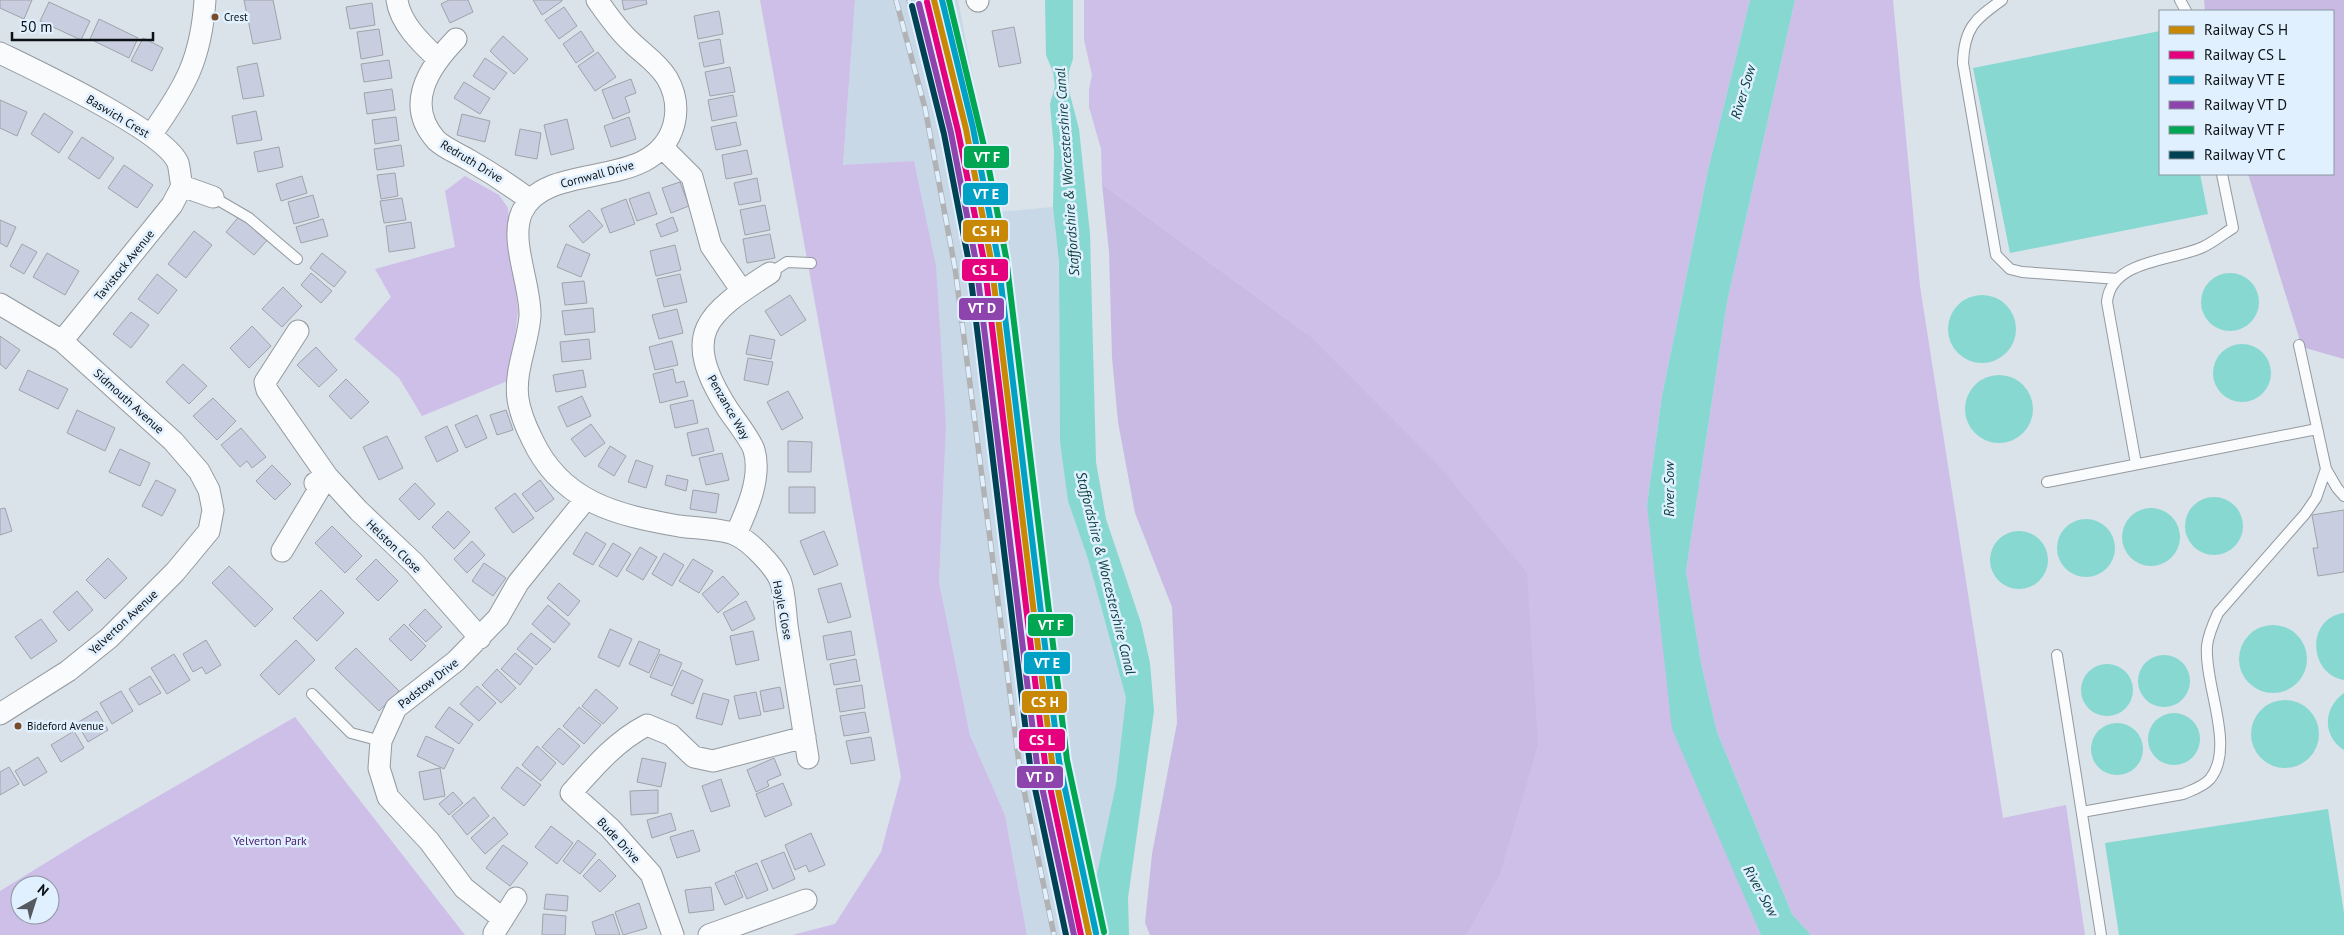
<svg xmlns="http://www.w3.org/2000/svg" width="2344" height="935" viewBox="0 0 2344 935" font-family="'PT Sans',sans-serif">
	<rect width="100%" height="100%" fill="#dae2ea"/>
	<path fill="#c9d8e6" d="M855 0H958L999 212 1053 207 1059 262 1060 442 1068 501 1088 559 1126 698 1116 784 1091 902 1096 935H1027L1005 815 970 735 939 582 946 426 914 162 843 166Z"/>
	<path fill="#cebfe9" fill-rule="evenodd" d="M760 0H855L843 165 914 161 936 266 946 426 939 582 970 735 1005 815 1027 935H792L835 924 881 852 901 777Z
		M1084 0H1750L1709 166 1662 396 1647 505 1734 870 1761 935H1467L1499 877 1309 335 1102 184 1101 149 1089 107V90L1092 75 1084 40Z
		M1795 0H1893L1920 286 2003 818 2066 805 2085 935H1811L1792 914 1717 732 1701 663 1686 571 1727 302Z
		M465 176 499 195 508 208 518 311 510 380 422 416 399 378 354 339 391 297 375 269 455 247 445 191Z
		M295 717 465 935H0V891L86 838ZM20 885H50V915H20Z"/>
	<path fill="#c9bae4" d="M2204 0H2344V359L2302 347 2248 174H2333V11H2205Z
		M1102 184 1309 335 1439 466 1527 573 1538 745 1499 877 1467 935H1150L1145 923 1152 854 1177 723 1172 607 1135 513 1118 422 1112 357 1109 252Z"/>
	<path fill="#86d8d1" d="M1045 0H1073V59L1069 71 1068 87 1079 129 1090 234 1096 462 1106 519 1141 623 1150 663 1154 711 1128 898 1129 935H1097L1091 902 1116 784 1126 698 1088 559 1068 501 1060 442 1059 262 1053 207 1054 150 1050 104 1055 86 1053 72 1046 55Z
		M1750 0H1795L1727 302 1686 571 1701 663 1717 732 1792 914 1811 935H1761L1672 729 1647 505 1662 396 1709 166Z
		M2160 31V174H2200L2208 214 2010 253 1973 68Z
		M2201 302a29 29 0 1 1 58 0a29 29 0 1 1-58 0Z
		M1948 329a34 34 0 1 1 68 0a34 34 0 1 1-68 0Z
		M2213 373a29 29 0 1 1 58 0a29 29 0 1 1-58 0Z
		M1965 409a34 34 0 1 1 68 0a34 34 0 1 1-68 0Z
		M2185 526a29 29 0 1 1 58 0a29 29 0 1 1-58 0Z
		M2122 537a29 29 0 1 1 58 0a29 29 0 1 1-58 0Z
		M2057 548a29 29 0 1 1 58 0a29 29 0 1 1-58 0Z
		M1990 560a29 29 0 1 1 58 0a29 29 0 1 1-58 0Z
		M2344 613V680C2308 674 2306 618 2344 613Z
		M2239 659a34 34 0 1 1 68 0a34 34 0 1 1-68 0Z
		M2138 681a26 26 0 1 1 52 0a26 26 0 1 1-52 0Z
		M2081 690a26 26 0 1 1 52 0a26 26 0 1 1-52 0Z
		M2344 693V750C2322 736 2323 708 2344 693Z
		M2251 734a34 34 0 1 1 68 0a34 34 0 1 1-68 0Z
		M2148 739a26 26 0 1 1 52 0a26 26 0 1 1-52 0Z
		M2091 749a26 26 0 1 1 52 0a26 26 0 1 1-52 0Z
		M2328 809 2344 913V935H2119L2105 843Z"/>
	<path fill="#c8cedf" stroke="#9fa3aa" d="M0 0H32L24 19 0 8Z
		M244 0H273L281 39 253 44Z
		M449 0H468L473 12 450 23 441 4Z
		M533 0H562V1L542 15Z
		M622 0H646L647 4 624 10Z
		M49 2 90 21 81 40 40 21Z
		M372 3 375 25 350 29 346 7Z
		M564 7 577 26 559 39 545 20Z
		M719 11 723 34 698 39 694 16Z
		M99 19 138 38 129 58 90 39Z
		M1014 27 1021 63 999 67 992 31Z
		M379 29 383 55 361 59 357 32Z
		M581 31 594 51 576 63 563 44Z
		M503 36 528 59 514 74 490 51Z
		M143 38 163 48 152 71 131 61Z
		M720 39 724 63 704 67 699 43Z
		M598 52 616 77 595 91 578 66Z
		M485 58 507 73 494 90 473 76Z
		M389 60 392 78 364 82 361 64Z
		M257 63 264 96 243 99 237 67Z
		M730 67 735 92 710 96 705 72Z
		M631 79 636 93 625 97 630 112 613 119 602 90Z
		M464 82 490 98 480 114 454 98Z
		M392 89 395 110 367 114 364 93Z
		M733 95 737 116 712 121 708 100Z
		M0 100 27 112 17 136 0 128Z
		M256 111 262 140 237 144 232 116Z
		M44 113 73 132 59 153 31 134Z
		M462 114 490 121 485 142 457 135Z
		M396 117 399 140 375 144 372 120Z
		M629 117 636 139 611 147 604 126Z
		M567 119 574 149 551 155 544 125Z
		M736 122 741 145 716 150 711 127Z
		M520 129 541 133 537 159 515 155Z
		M82 137 114 158 99 179 68 158Z
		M401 145 404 166 377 170 374 149Z
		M279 147 283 167 258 172 254 152Z
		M747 150 752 174 726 179 722 155Z
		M124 165 153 185 137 208 108 188Z
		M395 173 398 196 381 199 377 175Z
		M302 176 307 193 281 201 276 184Z
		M757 178 761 201 739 205 734 183Z
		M680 182 689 206 671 213 662 188Z
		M649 192 657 214 637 221 629 199Z
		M313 195 319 217 294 224 288 202Z
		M402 198 406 220 384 223 380 201Z
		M626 199 635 224 610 233 601 209Z
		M765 205 770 230 745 235 740 210Z
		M589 210 603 226 583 243 569 226Z
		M241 214 269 238 254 255 226 232Z
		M673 217 678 231 661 237 656 224Z
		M323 219 328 236 301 243 296 227Z
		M0 220 16 227 7 247 0 243Z
		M411 222 415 248 389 252 386 226Z
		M194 231 212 245 186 278 168 264Z
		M770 234 775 258 747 263 743 239Z
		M22 244 37 252 24 274 10 266Z
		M566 244 590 254 581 277 557 267Z
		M675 245 681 270 656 276 650 251Z
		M47 253 79 271 65 295 33 277Z
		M322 253 346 272 334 287 310 268Z
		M311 273 332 291 321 303 301 285Z
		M157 274 177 290 158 314 138 299Z
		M680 274 687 302 664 307 657 279Z
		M584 281 587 303 565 305 562 283Z
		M283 287 302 306 282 327 262 309Z
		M790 295 806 320 781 336 765 311Z
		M593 308 595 332 565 335 562 311Z
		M677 309 683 333 659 339 652 315Z
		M131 312 149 325 131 348 113 334Z
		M252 326 271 346 249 368 230 348Z
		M750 335 775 340 771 359 746 354Z
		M0 336 20 350 6 369 0 364Z
		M589 339 591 359 562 362 560 342Z
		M672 341 678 365 655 370 649 347Z
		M316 347 337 370 319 387 297 365Z
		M748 358 773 362 768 385 744 380Z
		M183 364 207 386 189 404 166 382Z
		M673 369 676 383 684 381 688 396 660 403 653 374Z
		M28 370 68 389 58 409 19 390Z
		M583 370 586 387 556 392 553 375Z
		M346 379 369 402 351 419 329 396Z
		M788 391 803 418 782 430 767 402Z
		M582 396 591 416 567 427 558 407Z
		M213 398 236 421 217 440 193 416Z
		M693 400 698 423 675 428 670 405Z
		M77 410 115 428 105 451 67 433Z
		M506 410 513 430 497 435 490 415Z
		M477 415 487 438 466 448 455 425Z
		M591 424 605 443 585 457 571 439Z
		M447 426 458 451 437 462 425 437Z
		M241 428 266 457 252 468 247 461 240 467 221 445Z
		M708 428 714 451 692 456 687 433Z
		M387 436 403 468 379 480 363 447Z
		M788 441 812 442 811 472H788Z
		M610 446 626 456 614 476 598 466Z
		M120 449 150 463 140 486 109 472Z
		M722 453 729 480 706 485 699 458Z
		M636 460 653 466 646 488 628 482Z
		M272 465 291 484 275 500 256 481Z
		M667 475 688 480 686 491 665 485Z
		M156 480 176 490 162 516 142 506Z
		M540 480 554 499 536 512 522 494Z
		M415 483 435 504 419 520 399 499Z
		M789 487H815V513H789Z
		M693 490 719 494 716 513 690 509Z
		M515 493 534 518 513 533 495 508Z
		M5 508 12 531 0 535V509Z
		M2344 510V572L2318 576 2313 548H2318L2312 515Z
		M448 511 470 532 454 549 432 527Z
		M332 526 362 556 345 573 315 543Z
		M824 531 838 565 814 575 800 541Z
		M586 532 606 544 593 565 573 554Z
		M472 541 485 555 467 573 454 559Z
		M613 543 631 554 617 577 599 566Z
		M640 547 657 557 643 580 626 570Z
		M664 553 684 565 672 586 652 574Z
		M108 558 127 578 105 599 86 580Z
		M376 559 398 581 378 601 356 579Z
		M693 559 713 571 699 593 679 581Z
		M484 563 506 578 493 596 472 581Z
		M229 566 273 609 255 627 212 583Z
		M723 576 739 594 718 613 702 594Z
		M559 583 580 601 568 616 547 598Z
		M841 583 851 617 828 623 818 589Z
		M321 590 344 613 317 641 293 618Z
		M77 591 93 610 69 631 53 612Z
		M746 601 755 619 732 631 723 613Z
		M548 605 570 624 554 643 532 624Z
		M425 609 442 627 426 642 409 625Z
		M41 619 57 641 31 659 15 637Z
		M404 624 426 646 411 661 389 639Z
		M610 629 632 639 619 667 598 657Z
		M753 631 759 660 736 665 730 636Z
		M851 631 855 655 827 660 823 636Z
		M531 633 551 649 536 665 517 649Z
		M206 640 221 665 206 674 202 667 193 672 183 654Z
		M296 640 315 660 279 695 260 675Z
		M639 641 660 650 649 673 629 664Z
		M356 648 399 691 379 711 335 668Z
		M515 653 533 668 520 685 501 669Z
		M174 654 190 680 167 694 151 668Z
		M660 654 682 663 672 686 650 677Z
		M856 659 860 681 834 685 830 664Z
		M497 669 516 688 501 703 482 685Z
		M682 670 703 680 693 704 671 695Z
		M150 676 161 693 139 705 129 689Z
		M862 685 865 708 840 712 836 689Z
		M477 686 496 703 479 721 460 704Z
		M780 687 784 708 764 712 760 691Z
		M596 689 618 708 603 724 582 706Z
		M121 691 133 711 112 724 100 703Z
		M756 692 761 715 739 719 734 696Z
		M703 693 729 700 722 725 696 718Z
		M449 707 473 724 459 744 435 727Z
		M579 707 601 725 584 744 563 726Z
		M97 711 108 730 88 742 77 723Z
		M865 712 869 732 844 736 840 716Z
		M559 728 580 746 563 765 542 747Z
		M74 731 84 748 61 762 51 745Z
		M426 736 454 749 444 769 417 756Z
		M871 737 875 760 851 764 846 741Z
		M537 746 556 763 541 781 522 765Z
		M38 757 47 772 24 786 15 771Z
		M642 758 666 763 661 787 637 782Z
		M774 758 781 775 767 781 769 786 756 792 747 770Z
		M9 767 19 784 0 795V772Z
		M517 767 541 785 524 806 501 788Z
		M440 768 445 796 424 800 419 772Z
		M721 779 730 806 711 812 702 786Z
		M783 783 792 805 765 817 756 794Z
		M658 790V813L631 815 630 791Z
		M453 792 463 803 449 815 439 804Z
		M474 797 489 816 467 835 452 816Z
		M671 813 676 830 652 838 647 820Z
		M494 817 508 834 485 854 471 838Z
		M551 826 573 843 557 864 535 847Z
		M693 830 700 851 677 858 670 837Z
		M811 833 825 865 809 872 806 865 795 870 785 845Z
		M578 840 596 854 580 874 563 861Z
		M503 845 528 863 510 886 486 868Z
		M784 852 795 879 773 889 761 861Z
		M599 859 616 876 600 892 583 876Z
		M757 863 768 890 747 899 735 872Z
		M734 875 743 897 725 905 715 883Z
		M711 887 714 910 689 913 685 890Z
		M546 894 568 896 567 911 544 909Z
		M639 903 647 928 623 935 615 912Z
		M543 914 566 916 565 935H542Z
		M613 914 620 935H596L592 922Z"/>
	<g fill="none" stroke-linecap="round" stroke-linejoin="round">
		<g stroke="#94999f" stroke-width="12">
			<path id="lane" d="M2002 0C1975 19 1964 28 1963 63L1996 255 2010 269 2022 272 2118 279
				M2180 0 2186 11
				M213 197 249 218 297 259
				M770 273 787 262 811 263
				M2299 345 2326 469 2337 488 2344 496
				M2136 464 2107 302C2111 259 2174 261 2203 247 2214 242 2223 234 2233 228L2222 174
				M2047 482 2317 429
				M2057 655 2101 935
				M312 694 351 733 381 741
				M2082 812 2183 794C2192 790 2203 787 2210 779 2236 747 2204 685 2207 646 2208 635 2213 624 2218 613L2305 514 2316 498 2326 469"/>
		</g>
		<g stroke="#94999f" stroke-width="23">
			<path id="street" d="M397 0C400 23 421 43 437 58
				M597 0C607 14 617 29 630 41 643 54 657 62 667 78 675 92 678 108 674 124 656 194 547 158 522 212 509 240 531 285 530 316 528 344 514 371 518 399 520 413 526 427 532 439 561 502 616 515 679 526 693 528 725 529 736 535 750 541 774 566 780 580 786 595 785 616 788 632 795 674 801 716 808 758
				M977 0 978 1
				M456 39C429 67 404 104 436 140 444 148 459 154 469 160 490 172 510 185 530 200
				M0 53C35 70 165 131 178 163 180 170 180 179 182 186
				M151 135C185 87 201 60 205 0
				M662 147 692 177 711 246 742 291
				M182 186 213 197
				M0 304 62 341 173 441 199 471 209 490 213 510 209 531 175 572 109 638 68 671 0 714
				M62 341 172 205 182 186
				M315 483 327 476 359 511 415 564 480 638
				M736 534C747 510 762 477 754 450 750 438 734 419 727 408 680 333 706 314 770 273
				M282 551 327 476 267 390 265 382 298 331
				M503 919 464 888 429 841 388 797 379 768 381 741 396 708 456 661 498 618 518 583 585 500
				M494 933 516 898
				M673 935 651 874 610 828 571 793C594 767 616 741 647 725L671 735 694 757 713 761 805 737
				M709 935 806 900"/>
		</g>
		<use href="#lane" stroke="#f9fbfc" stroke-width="10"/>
		<use href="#street" stroke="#f9fbfc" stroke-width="21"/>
		<g stroke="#b0b2b4" stroke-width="5.5">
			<path id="rail" d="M896 0 925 108 955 268 1020 771 1054 935
				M909 0 937 98 967 266 1030 768 1065 935"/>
		</g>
		<use href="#rail" stroke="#e1f0fe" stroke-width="4" stroke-dasharray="11" stroke-linecap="butt"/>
		<g stroke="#e1f0fe" stroke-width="10">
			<path id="rail-1" d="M934 0 966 129 991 260 1052 762 1089 935"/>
		</g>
		<g stroke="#e1f0fe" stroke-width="10">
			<path id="rail-2" d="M927 2 958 131 984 261 1045 763 1081 935"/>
		</g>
		<g stroke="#e1f0fe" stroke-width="10">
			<path id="rail-3" d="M942 0 973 128 998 259 1059 761 1096 933"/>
		</g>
		<g stroke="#e1f0fe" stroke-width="10">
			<path id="rail-4" d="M919 4 951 133 976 262 1037 764 1074 935"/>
		</g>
		<g stroke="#e1f0fe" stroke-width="10">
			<path id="rail-5" d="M949 0 987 159 1006 257 1067 760 1104 932"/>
		</g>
		<g stroke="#e1f0fe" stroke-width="10">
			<path id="rail-6" d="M912 6 944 134 969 263 1030 765 1066 935"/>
		</g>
		<use href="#rail-1" stroke="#c88804" stroke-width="6"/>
		<use href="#rail-2" stroke="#e5007d" stroke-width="6"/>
		<use href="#rail-3" stroke="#01a1c5" stroke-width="6"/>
		<use href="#rail-4" stroke="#8e44ad" stroke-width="6"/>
		<use href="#rail-5" stroke="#00a651" stroke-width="6"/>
		<use href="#rail-6" stroke="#004153" stroke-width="6"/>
	</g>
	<g fill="#7a4b2a" stroke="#e1f0fe" stroke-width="2">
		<circle cx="215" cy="17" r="4.5"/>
		<circle cx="18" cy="726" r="4.5"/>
	</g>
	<g text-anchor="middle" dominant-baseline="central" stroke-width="5" stroke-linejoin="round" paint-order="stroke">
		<g font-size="11" fill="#0c1115" stroke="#e1f0fe" text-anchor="start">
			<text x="224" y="17">Crest</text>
			<text x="27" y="726">Bideford Avenue</text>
		</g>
		<g font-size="12" fill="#0c1115" stroke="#e1f0fe">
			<text transform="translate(118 116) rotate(31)">Baswich Crest</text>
			<text transform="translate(472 161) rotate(31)">Redruth Drive</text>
			<text transform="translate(597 174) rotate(-15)">Cornwall Drive</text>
			<text transform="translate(124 265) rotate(-51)">Tavistock Avenue</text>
			<text transform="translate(129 401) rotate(42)">Sidmouth Avenue</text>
			<text transform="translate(729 407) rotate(60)">Penzance Way</text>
			<text transform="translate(394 546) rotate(44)">Helston Close</text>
			<text transform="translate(783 610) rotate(79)">Hayle Close</text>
			<text transform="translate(123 622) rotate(-43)">Yelverton Avenue</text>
			<text transform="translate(428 683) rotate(-38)">Padstow Drive</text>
			<text transform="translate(619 840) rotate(47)">Bude Drive</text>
		</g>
		<g font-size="12" fill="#4f2172" stroke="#e1f0fe">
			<text x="270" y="840">Yelverton Park</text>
		</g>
		<g font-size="14" font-style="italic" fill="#0c413c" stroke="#e1f0fe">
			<text transform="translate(1743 92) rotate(-73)">River Sow</text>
			<text transform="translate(1067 172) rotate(-94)">Staffordshire &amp; Worcestershire Canal</text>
			<text transform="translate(1669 489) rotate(-90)">River Sow</text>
			<text transform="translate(1106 573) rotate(76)">Staffordshire &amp; Worcestershire Canal</text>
			<text transform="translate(1761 891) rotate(61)">River Sow</text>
		</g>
	</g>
	<g stroke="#e1f0fe" stroke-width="2">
		<rect x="963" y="145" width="47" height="24" rx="5" fill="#00a651"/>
		<rect x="962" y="182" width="47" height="24" rx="5" fill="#01a1c5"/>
		<rect x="962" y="219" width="47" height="24" rx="5" fill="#c88804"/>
		<rect x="961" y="258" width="48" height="24" rx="5" fill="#e5007d"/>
		<rect x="958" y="297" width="47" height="24" rx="5" fill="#8e44ad"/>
		<rect x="1027" y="613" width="47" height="24" rx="5" fill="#00a651"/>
		<rect x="1023" y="651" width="48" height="24" rx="5" fill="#01a1c5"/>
		<rect x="1021" y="690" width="47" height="24" rx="5" fill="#c88804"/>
		<rect x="1018" y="728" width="48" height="24" rx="5" fill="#e5007d"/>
		<rect x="1016" y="765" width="48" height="24" rx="5" fill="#8e44ad"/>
	</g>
	<g font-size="14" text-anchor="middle" font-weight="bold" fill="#fff">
		<text x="987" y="162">VT F</text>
		<text x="986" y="199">VT E</text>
		<text x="986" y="236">CS H</text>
		<text x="985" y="275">CS L</text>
		<text x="982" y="313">VT D</text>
		<text x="1051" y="630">VT F</text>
		<text x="1047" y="668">VT E</text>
		<text x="1045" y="707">CS H</text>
		<text x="1042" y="745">CS L</text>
		<text x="1040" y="782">VT D</text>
	</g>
	<rect x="2159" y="10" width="175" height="165" fill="#e1f0fe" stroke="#8c97a1"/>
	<rect x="2169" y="26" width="25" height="8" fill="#c88804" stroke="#8c97a1"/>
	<text x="2204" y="35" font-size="15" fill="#0c1115">Railway CS H</text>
	<rect x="2169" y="51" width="25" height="8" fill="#e5007d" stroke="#8c97a1"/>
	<text x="2204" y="60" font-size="15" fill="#0c1115">Railway CS L</text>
	<rect x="2169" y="76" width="25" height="8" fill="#01a1c5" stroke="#8c97a1"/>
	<text x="2204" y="85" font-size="15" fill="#0c1115">Railway VT E</text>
	<rect x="2169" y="101" width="25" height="8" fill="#8e44ad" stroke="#8c97a1"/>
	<text x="2204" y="110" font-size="15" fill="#0c1115">Railway VT D</text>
	<rect x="2169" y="126" width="25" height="8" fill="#00a651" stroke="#8c97a1"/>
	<text x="2204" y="135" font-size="15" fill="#0c1115">Railway VT F</text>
	<rect x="2169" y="151" width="25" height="8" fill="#004153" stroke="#8c97a1"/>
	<text x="2204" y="160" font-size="15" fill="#0c1115">Railway VT C</text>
	<g transform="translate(35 900) rotate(39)"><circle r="24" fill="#e1f0fe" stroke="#8c97a1"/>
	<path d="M0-4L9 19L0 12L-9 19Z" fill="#545a60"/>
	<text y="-8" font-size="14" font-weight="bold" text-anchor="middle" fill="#0c1115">N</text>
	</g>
	<path d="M12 32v8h141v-8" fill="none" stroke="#0c1115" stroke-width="2.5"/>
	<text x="20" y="32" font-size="15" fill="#0c1115" stroke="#e1f0fe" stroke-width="4" paint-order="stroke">50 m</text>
</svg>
